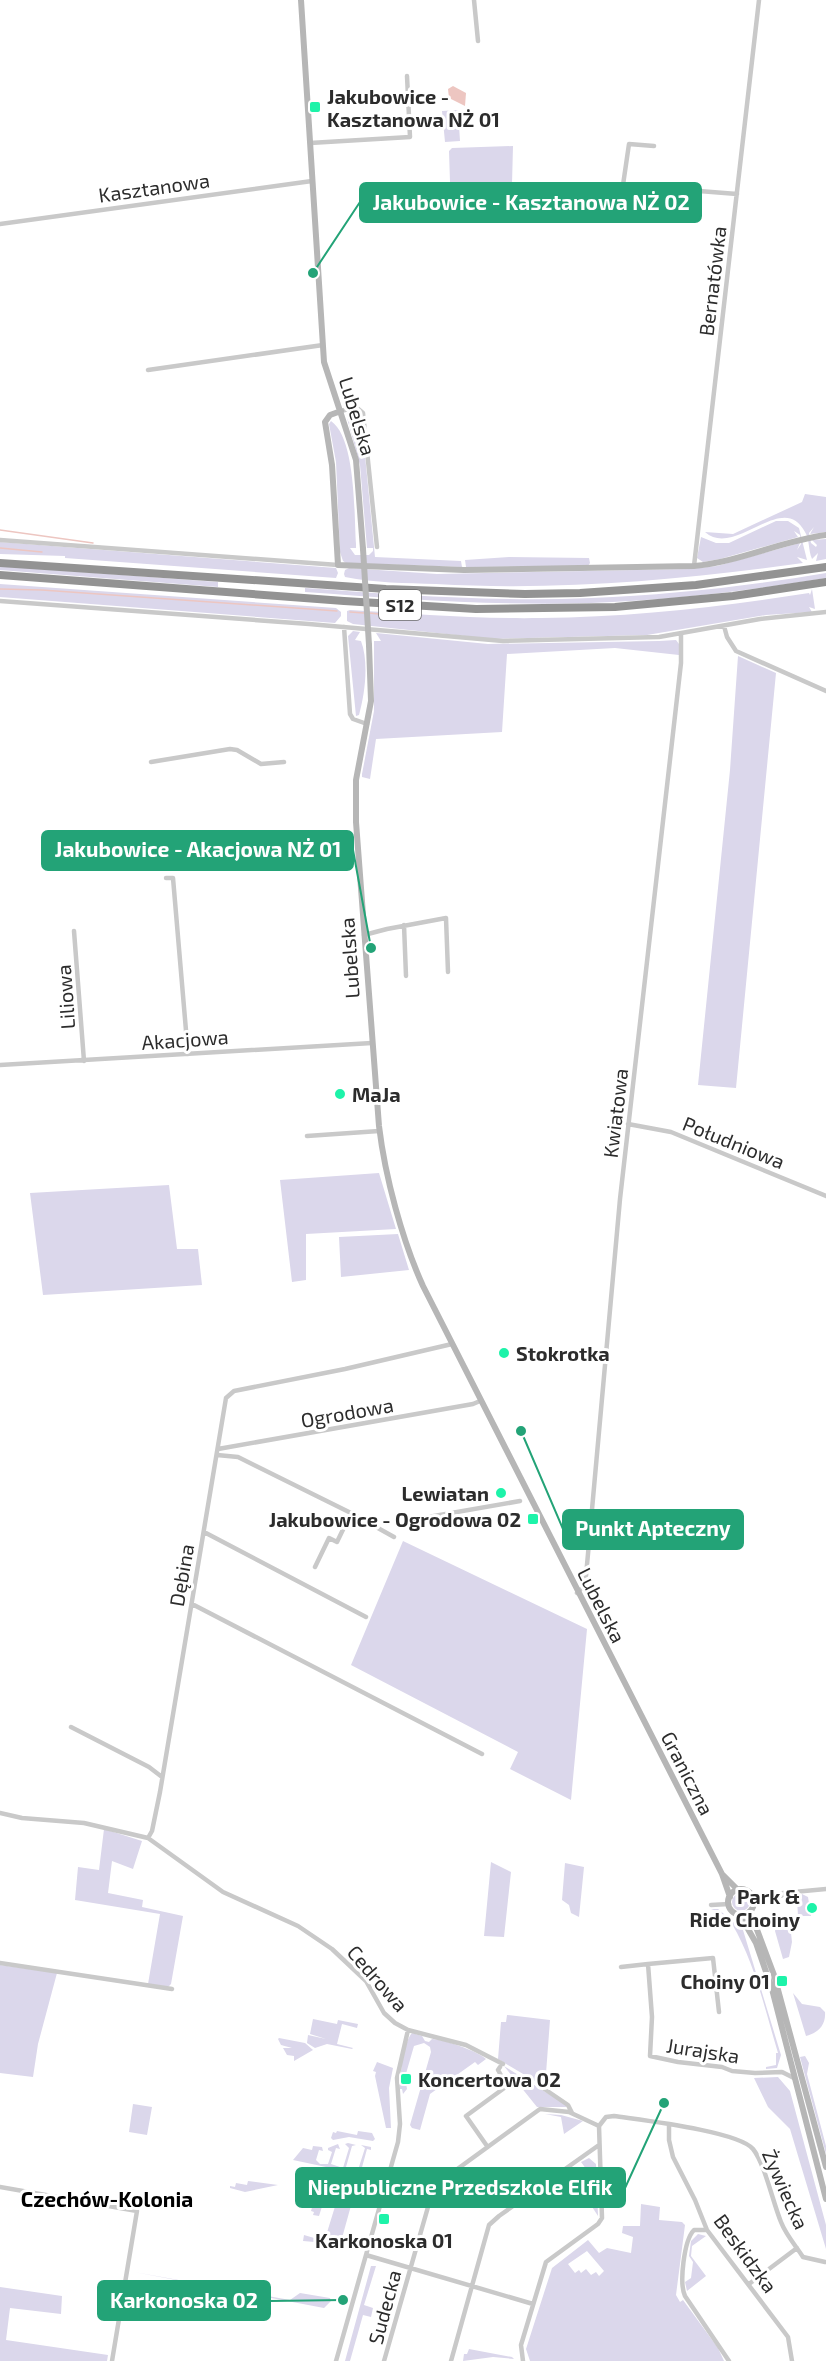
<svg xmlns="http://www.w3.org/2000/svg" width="826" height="2361" viewBox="0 0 826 2361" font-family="'Exo 2',sans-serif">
	<rect width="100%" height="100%" fill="#fff"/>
	<path fill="#dbd7eb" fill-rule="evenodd" d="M458 110 460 141 445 142 442 111Z
		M513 146 512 184 455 187V183L450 182 449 151 452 148Z
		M351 411 361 415 375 557 461 561 462 567 346 563 343 561 340 552 336 462 329 424 331 421C356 438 354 515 356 544V548H350L355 555H369L373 551V548H367L360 465 347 418Z
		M805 494 826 497V532L810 534 814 527 809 533 811 543 816 547 817 545 812 540 826 539V559L816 561 818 553 812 559C808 550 810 540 805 532 783 489 735 559 705 532L733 534 802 502Z
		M776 521H788L799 528 807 560 797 557 803 563C681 580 559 591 436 584 406 583 375 583 345 577L344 574 345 570 349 568 437 574 689 569 717 566 800 543 797 550 801 544 800 535 794 531 798 537 720 559 703 562 697 558 701 537 716 543H729Z
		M0 542 336 568 338 573 336 578 65 558V556L0 554Z
		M509 557 589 558 590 563 588 566 466 567 465 560Z
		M0 566 218 582V587L0 570Z
		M826 573V578C749 591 669 600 591 603 496 606 400 599 305 592V588C400 595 496 602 591 598 670 595 749 586 826 573Z
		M0 584 336 608 341 612V616L335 623 0 597Z
		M812 589 815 609 809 607 812 612 766 615 647 635 493 639 353 624 347 621V611L350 610C413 614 477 619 541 618 631 617 720 607 809 593L810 595Z
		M353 631 360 632 355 640 361 641C369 662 365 694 359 715L356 716 348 636Z
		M376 633 488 644 659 641 676 640 679 644V655L615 648 507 654 502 732 376 739 370 779 362 777V774L374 711V641H381Z
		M738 656 776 673 736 1088 698 1085 730 770Z
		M379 1173 396 1229 306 1234V1280L292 1282 280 1180Z
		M169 1185 177 1249H198L202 1285 43 1295 30 1193Z
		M398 1234 409 1270 341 1277 339 1237Z
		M403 1541 587 1629 571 1800 510 1769 518 1752 351 1665Z
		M104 1829 142 1841 133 1869 112 1861 108 1893 143 1900 142 1907 183 1916 171 1984 168 1987 148 1984 160 1914 75 1900 78 1867 99 1870Z
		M491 1862 511 1872 504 1937 484 1936Z
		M565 1863 584 1867 579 1917 571 1913 569 1905 562 1900Z
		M732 1902a9 9 0 1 1 18 0a9 9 0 1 1-18 0Z
		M802 1894 808 1897 811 1916H798L797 1899Z
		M711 1909H718L743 1930 781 2055 777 2068 766 2069V2067L776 2065V2053H778C765 2010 755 1963 732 1924 728 1916 718 1911 711 1909Z
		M776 1926 786 1928 791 1933 792 1942 789 1957 783 1959 775 1931Z
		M0 1965 57 1973 38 2044 33 2077 0 2073Z
		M793 1993 802 2004 820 2007 825 2012C826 2025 818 2033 806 2036Z
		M507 2015 550 2020 545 2087 498 2059 501 2022H506Z
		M313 2019 337 2024 338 2020 358 2024 357 2028 342 2024 337 2044 353 2048 352 2049 327 2044 315 2048 307 2043 308 2035 326 2039 310 2034Z
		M412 2033 422 2036 425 2041 429 2042 432 2039C442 2039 478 2051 486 2059L478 2065 475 2062 430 2094 420 2130 412 2128 410 2125 431 2052 430 2047 424 2043 414 2046 405 2077 407 2089 403 2094 402 2089H400C400 2075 403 2043 412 2033Z
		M279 2038 305 2043 313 2050 294 2061V2056L287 2055 283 2048H292L281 2045 278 2039Z
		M805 2056 809 2063 807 2074 826 2146V2154L800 2057Z
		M377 2062 393 2068 389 2088 391 2128H386L375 2076 376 2072 373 2071Z
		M504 2066 566 2105 567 2107H537Z
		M778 2077 790 2091 826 2225V2249L790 2129 768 2107 754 2078Z
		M133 2104 152 2107 147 2135 129 2132Z
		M545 2114 561 2115 583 2121 564 2134 561 2117Z
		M337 2131 357 2135 358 2131 372 2133 375 2139 373 2141 349 2137 333 2140 331 2138 333 2132 336 2133Z
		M348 2143 356 2145 352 2146 346 2167 358 2170 365 2148 361 2145 371 2147V2150L367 2149 361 2171 365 2172 364 2175 293 2160 303 2148 312 2150 313 2146 322 2147 323 2151 319 2150 316 2160 320 2164H328L332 2152 328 2150V2148L338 2144 340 2149 336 2148 331 2164 343 2168 349 2148 345 2144Z
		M589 2158 596 2164 598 2216 585 2196 595 2191V2181L581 2162Z
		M248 2181 278 2185 245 2192 230 2188V2186L235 2187 236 2183 247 2185Z
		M317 2190 326 2191 329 2195V2197H325L319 2216 313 2215 314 2212 311 2211Z
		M336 2194 354 2196 357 2199 356 2202H352L342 2238 346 2240 347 2247 341 2246 340 2240 336 2245 332 2244 330 2238 326 2243 303 2241 304 2235 321 2240 325 2239 337 2200 333 2198Z
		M641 2204 660 2207 659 2220 682 2222 685 2225 676 2295 680 2302 683 2300 718 2348 724 2361H530L526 2349 552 2268 588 2240 599 2253 607 2248 631 2253 633 2237 622 2233 623 2226H640ZM587 2251 604 2271 599 2276 596 2272 591 2275 586 2269 581 2273 579 2270 575 2273 568 2264Z
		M698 2234 706 2236 692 2246 691 2256 706 2276 687 2291 685 2282 691 2278 693 2262 689 2256 691 2241Z
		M371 2266H376L364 2305 373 2308 371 2317 363 2315 350 2361H345Z
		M134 2272 290 2300 300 2293 330 2298 331 2301 324 2308Z
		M0 2287 62 2296 61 2314 10 2308 6 2340 108 2355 107 2361H0Z
		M469 2349 512 2357 514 2359 493 2357 463 2361 464 2354H467Z"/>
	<path fill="#edc6c1" d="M453 86 466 93 465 106 449 98 448 89Z"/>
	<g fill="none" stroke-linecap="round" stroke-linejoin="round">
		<path stroke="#edc6c1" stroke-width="1.5" d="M0 530 93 543
			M0 548 42 552
			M0 589 42 590 337 611
			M350 612 364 613
			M369 613 379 614"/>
		<path stroke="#c9c9c9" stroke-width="4.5" d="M474 0 478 41
			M310 143 410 137 407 76
			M654 146 629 144 623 185 737 194
			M0 224 312 181
			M148 370 323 345
			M341 411 356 407 363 413 377 547
			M0 540 338 565
			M694 566 759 0
			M0 601 309 624 503 641 659 637 760 619 826 612
			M724 626 727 637 736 651 826 691
			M344 627 350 714 353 719 367 724
			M151 762 230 749 237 750 261 764 284 762
			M166 878H173L188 1054
			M404 925 406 976
			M74 931 84 1061
			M364 935 387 929 446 918 448 972
			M0 1065 372 1043
			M628 1124 671 1132 826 1196
			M307 1136 379 1131
			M218 1449 473 1404 480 1401
			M217 1455 238 1457 351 1513 394 1537
			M411 1520 520 1501
			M204 1532 366 1617
			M315 1567 329 1538 337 1542 351 1513
			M577 1593 583 1587 586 1576 620 1199 681 663V634
			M192 1604 482 1754
			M71 1727 149 1767 162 1777
			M0 1813 22 1818 84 1823 148 1838 223 1892 298 1926 332 1949 366 1981 384 2013 395 2023 408 2030 466 2045 503 2064
			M148 1838 152 1831 160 1792 226 1398 234 1391 345 1369 452 1344
			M752 1896 826 1889
			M754 1904 783 1895
			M711 1905 729 1904
			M0 1963 172 1989
			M621 1967 648 1964
			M719 2012 713 1958 648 1964 652 2017 650 2056 678 2062 722 2067 732 2071 755 2073 782 2072 794 2078
			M543 2088 568 2105 572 2113
			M669 2125V2140L673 2157 695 2200 707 2230 788 2337 792 2361
			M599 2126 606 2117 614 2116C640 2120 738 2131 753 2149 765 2164 773 2203 781 2222 786 2235 796 2246 803 2257L825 2262
			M487 2146 466 2116 507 2086 498 2070 500 2067
			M0 2187 137 2211 112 2361
			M707 2230H694C684 2240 679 2283 685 2296L729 2361
			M366 2255 533 2304
			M749 2284 797 2248
			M336 2361 398 2142 400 2124 397 2078 408 2030
			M384 2361 434 2186 540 2109 569 2112 599 2126
			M451 2361 489 2225 499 2216 599 2145
			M523 2361 521 2345 546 2262 598 2224 602 2218 599 2126"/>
		<path stroke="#b6b6b6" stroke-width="6" d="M301 0 324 362 356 460 363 549
			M341 411 330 415 325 422 332 465 338 565 464 570 694 566C739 562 781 541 826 535
			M369 645 371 701 356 780V822L379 1126C385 1176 402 1240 423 1286L722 1874 730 1897
			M722 1874 738 1890
			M728 1902a13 13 0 1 1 26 0a13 13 0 1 1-26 0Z
			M750 1911 774 1975 826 2167
			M740 1915 756 1943 772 1989 826 2199"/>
		<path stroke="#939393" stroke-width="8" d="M0 563 386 589 525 594 580 593 696 585 826 567
			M0 575 344 601 476 609 615 607 733 596 826 582"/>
		<path stroke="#b6b6b6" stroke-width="6" d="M363 549 369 645"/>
	</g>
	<g fill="#1df3a9" stroke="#fff" stroke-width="2">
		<rect x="309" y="101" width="12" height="12" rx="3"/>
		<circle cx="340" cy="1094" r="6"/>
		<circle cx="504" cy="1353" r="6"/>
		<circle cx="501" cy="1493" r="6"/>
		<rect x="527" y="1513" width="12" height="12" rx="3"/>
		<circle cx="812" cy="1908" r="6"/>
		<rect x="776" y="1975" width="12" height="12" rx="3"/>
		<rect x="400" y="2073" width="12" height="12" rx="3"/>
		<rect x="378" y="2213" width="12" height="12" rx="3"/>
	</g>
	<g text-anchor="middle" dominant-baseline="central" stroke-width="6" stroke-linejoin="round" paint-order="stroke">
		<rect fill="#fff" stroke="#6b6b6b" stroke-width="1.5" x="379" y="590" width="42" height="30" rx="4.5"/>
		<g font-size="18" font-weight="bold" fill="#2c2c2c">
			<text x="400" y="605">S12</text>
		</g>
		<g font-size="20" font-weight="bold" fill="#2c2c2c" stroke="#fff" text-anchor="start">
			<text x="327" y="96">Jakubowice -<tspan x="327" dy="23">Kasztanowa NŻ 01</tspan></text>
			<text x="352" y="1094">MaJa</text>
			<text x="516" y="1353">Stokrotka</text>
			<text x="489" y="1493" text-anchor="end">Lewiatan</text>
			<text x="521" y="1519" text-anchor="end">Jakubowice - Ogrodowa 02</text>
			<text x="800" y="1896" text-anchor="end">Park &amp;<tspan x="800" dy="23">Ride Choiny</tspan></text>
			<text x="770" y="1981" text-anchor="end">Choiny 01</text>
			<text x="418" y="2079">Koncertowa 02</text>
			<text x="384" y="2240" text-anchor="middle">Karkonoska 01</text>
		</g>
		<g font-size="20" fill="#2c2c2c" stroke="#fff">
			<text transform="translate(154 187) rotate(-8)">Kasztanowa</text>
			<text transform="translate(712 281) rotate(-83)">Bernatówka</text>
			<text transform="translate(358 416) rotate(73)">Lubelska</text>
			<text transform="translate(349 958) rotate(-94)">Lubelska</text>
			<text transform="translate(65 997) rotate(-94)">Liliowa</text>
			<text transform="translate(185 1039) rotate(-4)">Akacjowa</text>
			<text transform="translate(615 1113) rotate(-83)">Kwiatowa</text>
			<text transform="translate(734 1142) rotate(22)">Południowa</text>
			<text transform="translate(347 1412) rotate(-10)">Ogrodowa</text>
			<text transform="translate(181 1575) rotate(-80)">Dębina</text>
			<text transform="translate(602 1605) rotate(63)">Lubelska</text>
			<text transform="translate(688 1773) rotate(63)">Graniczna</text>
			<text transform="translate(378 1978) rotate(49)">Cedrowa</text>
			<text transform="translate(703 2050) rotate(9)">Jurajska</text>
			<text transform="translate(786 2189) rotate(66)">Żywiecka</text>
			<text transform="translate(746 2253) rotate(54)">Beskidzka</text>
			<text transform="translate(384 2307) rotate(-75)">Sudecka</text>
		</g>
		<g font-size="21" font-weight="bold" fill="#000" stroke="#fff">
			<text x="107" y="2198">Czechów-Kolonia</text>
		</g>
	</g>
	<path fill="none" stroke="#23a377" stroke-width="2" d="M313 273L360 202M371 948L353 850M521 1431L563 1529M664 2103L625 2188M343 2300L270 2301"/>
	<g fill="#23a377" stroke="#fff" stroke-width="2">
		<circle cx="313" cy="273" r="6"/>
		<circle cx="371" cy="948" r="6"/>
		<circle cx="521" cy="1431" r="6"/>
		<circle cx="664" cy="2103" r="6"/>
		<circle cx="343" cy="2300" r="6"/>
	</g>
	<g fill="#23a377" stroke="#23a377" stroke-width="2">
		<rect x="360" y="183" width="341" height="39" rx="6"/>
		<rect x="42" y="831" width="311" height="39" rx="6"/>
		<rect x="563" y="1510" width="180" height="39" rx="6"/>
		<rect x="296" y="2168" width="329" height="39" rx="6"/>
		<rect x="98" y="2281" width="172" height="39" rx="6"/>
	</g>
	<g font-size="21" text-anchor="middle" font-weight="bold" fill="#fff">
		<text x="531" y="210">Jakubowice - Kasztanowa NŻ 02</text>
		<text x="198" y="857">Jakubowice - Akacjowa NŻ 01</text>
		<text x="653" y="1536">Punkt Apteczny</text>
		<text x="460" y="2195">Niepubliczne Przedszkole Elfik</text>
		<text x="184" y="2308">Karkonoska 02</text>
	</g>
</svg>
